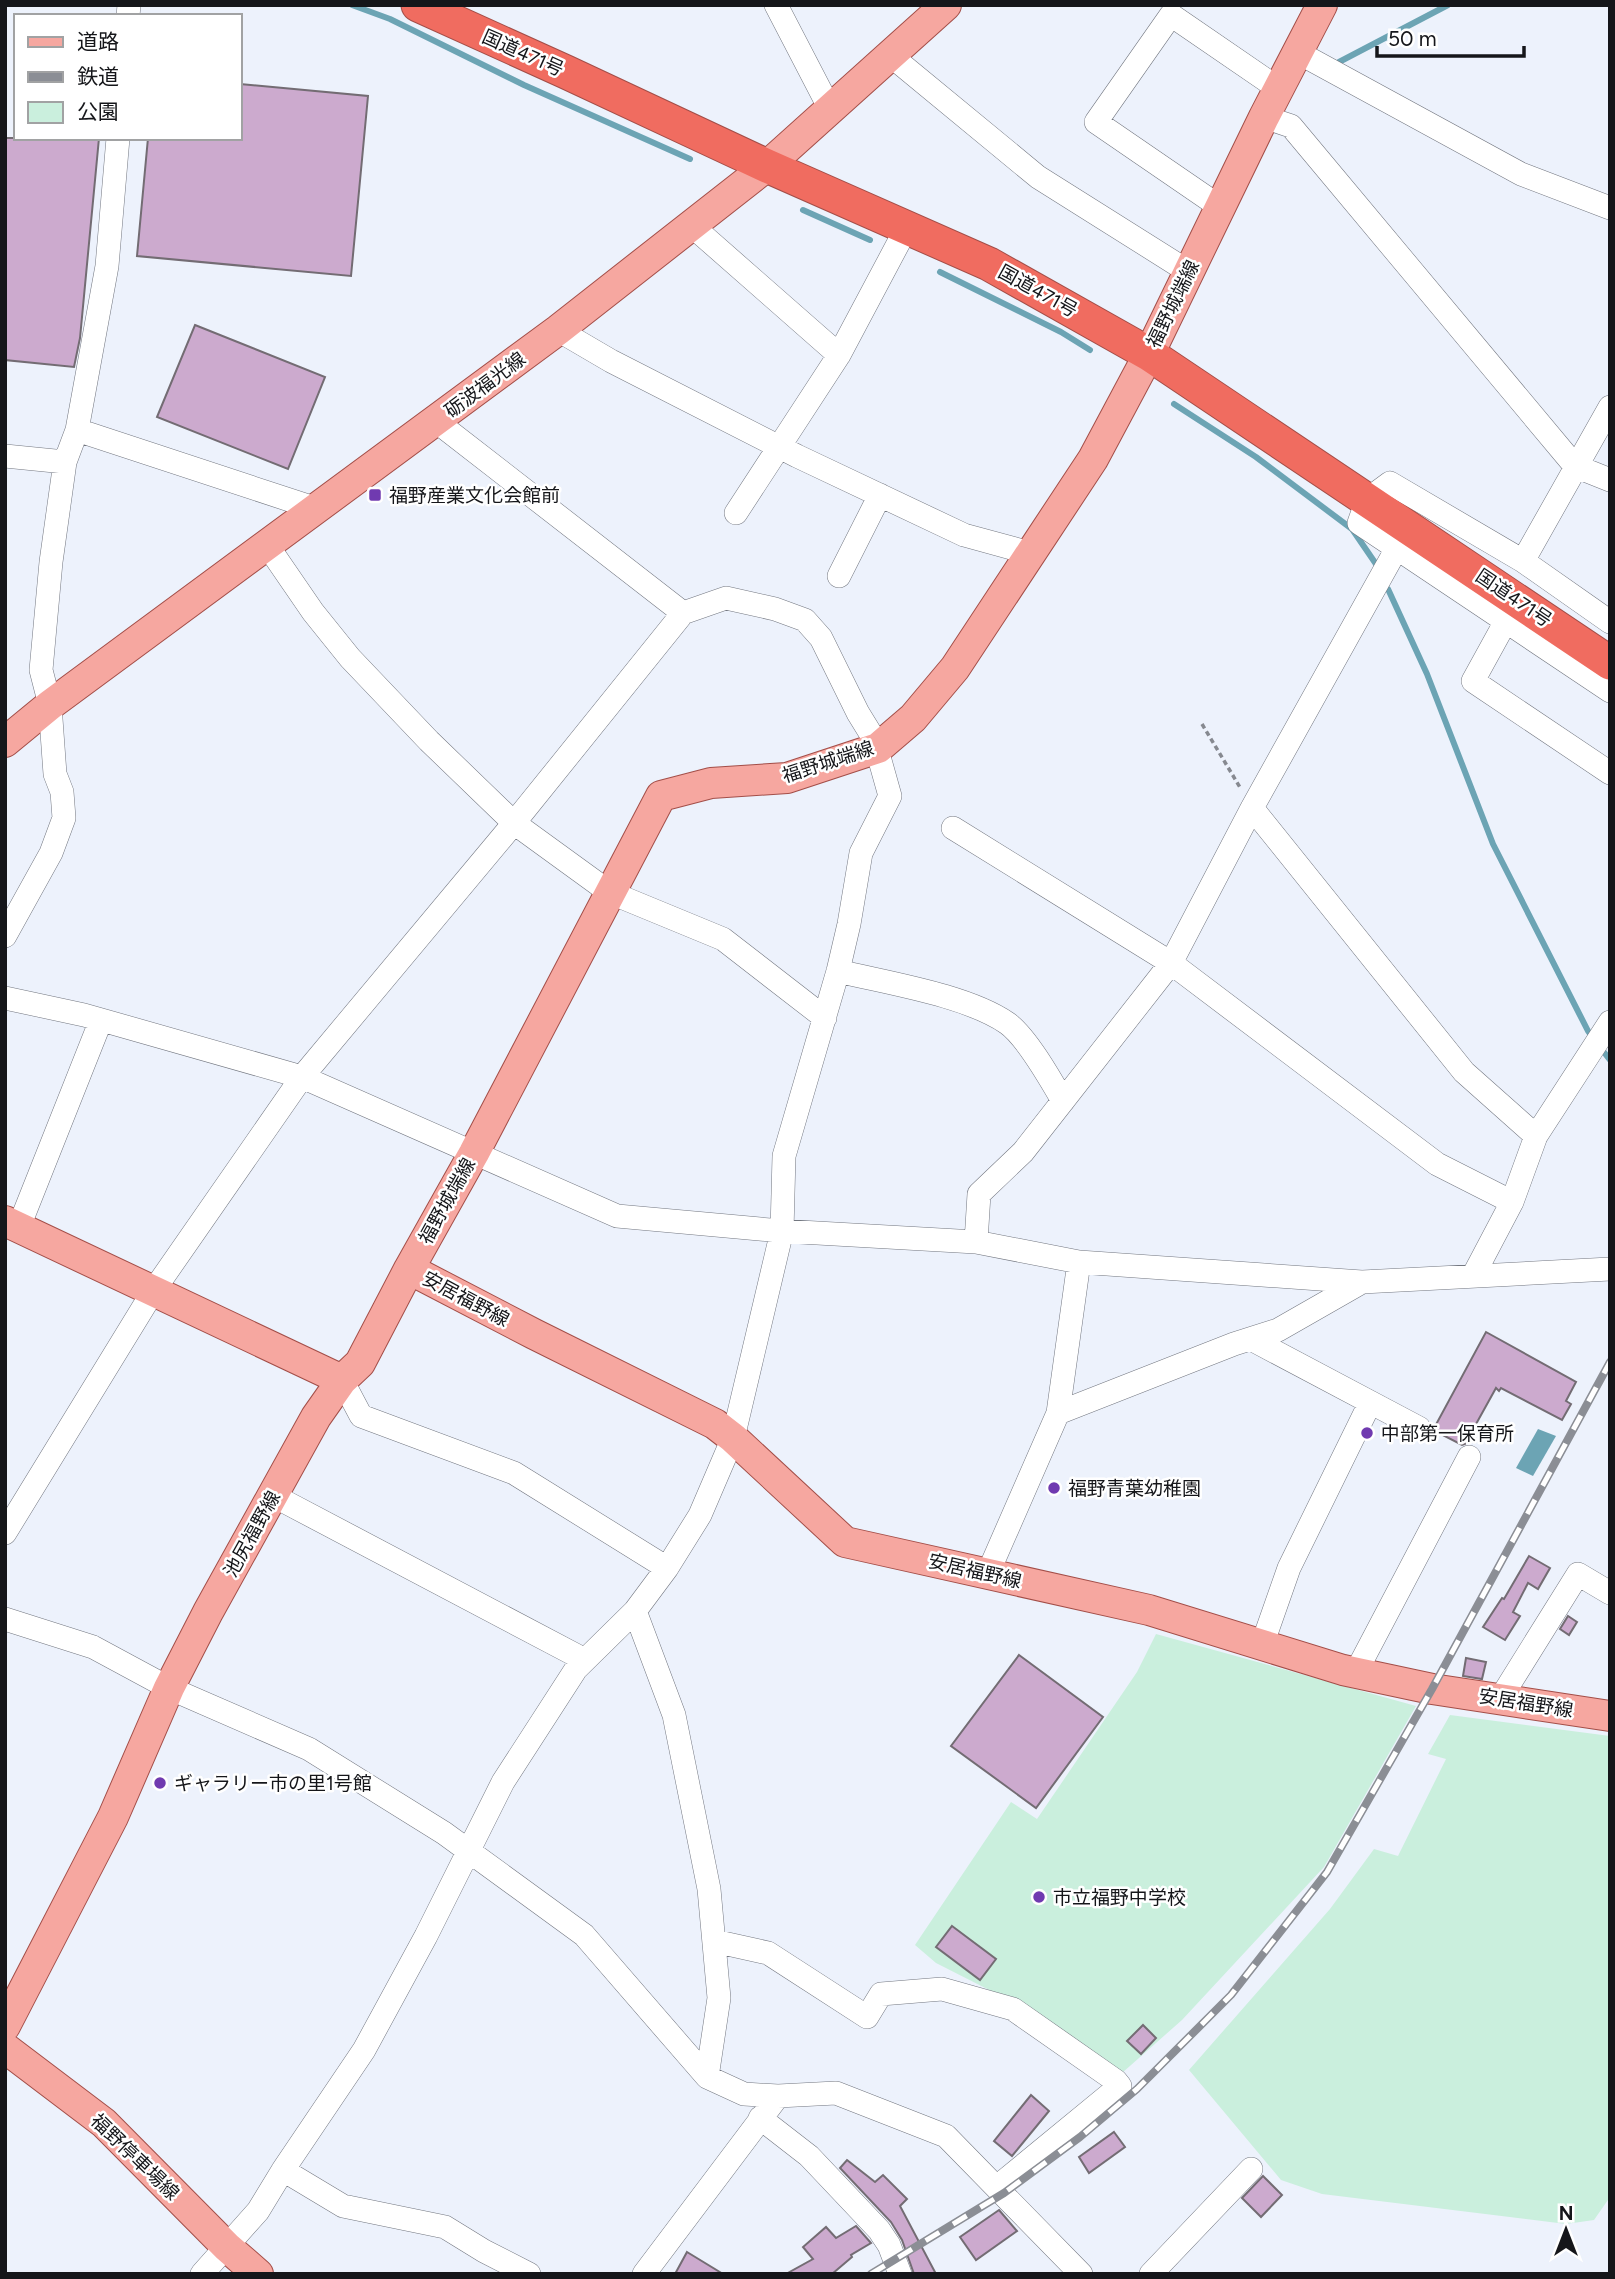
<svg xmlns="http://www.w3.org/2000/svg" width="1615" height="2279" viewBox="0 0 1615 2279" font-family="Figtree,'Noto Sans JP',sans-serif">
	<rect width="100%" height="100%" fill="#edf2fc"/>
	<path fill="#caefdd" d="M1156 1634 1416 1706 1324 1867 1182 2020 1122 2073 1005 1998 936 1963 915 1945 1011 1802 1037 1819 1137 1672Z
		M1450 1715 1610 1736V2197L1594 2220 1566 2224 1322 2194 1281 2180 1189 2070 1330 1909 1374 1849 1398 1856 1446 1759 1428 1754Z"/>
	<path fill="#6ca4b4" d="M1538 1429 1556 1436 1533 1476 1516 1468Z"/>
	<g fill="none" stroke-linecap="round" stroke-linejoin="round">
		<path stroke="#6ca4b4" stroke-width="6" d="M352 5 390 19 524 85 690 159
			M1339 62 1448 5
			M803 210 870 240
			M940 272 1061 332 1090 350
			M1174 404 1256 457 1352 529 1378 567
			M1388 589 1427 674 1493 844 1588 1031 1594 1039
			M1600 1047 1610 1060"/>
	</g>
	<path fill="#ccaace" stroke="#736c73" stroke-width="2" d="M240 84 368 96 351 276 137 256 148 138H240Z
		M5 138H99L80 338 74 367 5 360Z
		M195 325 325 377 288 469 157 417Z
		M1486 1332 1576 1382 1566 1401 1571 1404 1562 1420 1501 1388 1499 1391 1496 1388 1465 1444 1462 1445 1433 1430Z
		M1529 1556 1550 1568 1538 1589 1528 1583 1513 1612 1520 1616 1505 1640 1483 1627 1502 1598 1504 1599Z
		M1568 1616 1577 1622 1569 1635 1560 1629Z
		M1019 1655 1103 1717 1036 1808 951 1746Z
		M1466 1658 1486 1662 1482 1679 1463 1676Z
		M952 1926 996 1959 980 1980 936 1947Z
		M1143 2025 1156 2038 1141 2054 1127 2041Z
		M1031 2095 1049 2111 1012 2156 994 2141Z
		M1114 2132 1125 2147 1089 2173 1079 2157Z
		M847 2160 875 2182 883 2175 907 2199 900 2206 936 2274H914L902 2240 891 2222 840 2168Z
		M1263 2176 1282 2195 1261 2217 1242 2198Z
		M999 2210 1017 2231 976 2260 960 2237Z
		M856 2226 871 2243 851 2255 852 2257 832 2274H786L813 2259 803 2247 826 2227 836 2238Z
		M687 2252 723 2274H675Z"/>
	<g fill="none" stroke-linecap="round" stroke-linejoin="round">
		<g stroke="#737780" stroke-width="24">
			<path id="minor" d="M776 5 830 109
				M128 16 129 5
				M1299 53 1521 174 1610 208
				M890 55 1038 177 1189 272
				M1264 117 1291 126 1575 466 1610 480
				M1220 207 1096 122 1171 15 1279 89
				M691 225 839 355 907 227
				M558 330 611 361 797 456 964 535 1030 553
				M437 422 683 613
				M77 430 317 509
				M5 456 65 462
				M736 513 839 355
				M267 545 313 612 350 658 429 741 514 823 609 892 723 939 825 1018
				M1523 561 1610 407
				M839 576 880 495
				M1506 621 1473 681 1610 773
				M1610 622 1523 561 1390 483 1367 500 1359 523 1610 691
				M1252 808 1464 1072 1536 1136
				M953 828 1171 963 1437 1164 1512 1202
				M5 936 51 853 64 818 62 792 55 774 50 705 41 670 51 562 65 462 77 430 107 266 118 138
				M838 971C887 983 966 995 1007 1023 1026 1036 1051 1080 1063 1101
				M5 998 84 1015 302 1077 617 1216 782 1231 976 1242 1079 1262 1362 1282 1610 1269
				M18 1229 101 1020
				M976 1242 979 1194 1023 1152 1171 963 1252 808 1397 548
				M1473 1276 1512 1202 1536 1136 1610 1022
				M1251 1339 1419 1428
				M342 1380 361 1416 514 1473 667 1568
				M1058 1413 1234 1344 1278 1330 1362 1282
				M274 1496 585 1660
				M5 1533 154 1290 302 1077 514 823 683 613 726 598 775 609 805 620 821 638 858 713 874 739 890 796 861 853 849 924 838 971 784 1156 782 1231 733 1438 700 1515 667 1568 635 1611 576 1669 503 1782 426 1936 364 2050 283 2170 258 2211 202 2274
				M988 1573 1058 1413 1079 1262
				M635 1611 674 1715 709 1889 719 1998 707 2077
				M5 1619 93 1647 169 1688 309 1749 444 1833 584 1935 707 2077 744 2094 778 2096 836 2093 946 2136 1081 2274
				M1262 1645 1289 1568 1370 1403
				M1356 1672 1469 1457
				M1500 1699 1578 1574 1610 1593
				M714 1941 768 1953 867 2017 881 1994 942 1989 1013 2009 1116 2081 1120 2086 997 2187
				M760 2118 809 2156 879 2230 889 2245 900 2274
				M283 2170 343 2206 445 2227 484 2251 529 2274
				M644 2274 778 2096
				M1151 2274 1251 2169"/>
		</g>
		<g stroke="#a34e48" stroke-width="32">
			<path id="major" d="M5 742 50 705 558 330 767 166 946 5
				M5 1221 342 1380
				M409 1269 534 1334 715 1424 733 1438 845 1542 1149 1610 1343 1670 1432 1689 1610 1716
				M5 2026 113 1817 169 1688 208 1612 316 1417 342 1380 360 1363 409 1269 474 1153 661 796 711 783 787 778 878 748 913 718 955 668 1093 459 1149 354 1264 117 1322 5
				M5 2048 104 2123 227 2247 258 2274"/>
		</g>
		<g stroke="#a34e48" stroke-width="35">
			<path id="highway" d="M418 5 566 72 767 166 989 264 1149 354 1610 663"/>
		</g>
		<path stroke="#868990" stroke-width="3.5" stroke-dasharray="5 3.5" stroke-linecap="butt" d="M1202 724 1241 789"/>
		<use href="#minor" stroke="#fff" stroke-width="23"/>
		<use href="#major" stroke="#f6a7a0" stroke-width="30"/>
		<use href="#highway" stroke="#f06c60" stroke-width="33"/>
		<g stroke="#8b8e95" stroke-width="8">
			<path id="rail" d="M871 2274 1004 2193 1080 2137 1137 2089 1231 1995 1327 1872 1432 1689 1610 1362"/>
		</g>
		<use href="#rail" stroke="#fff" stroke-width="5" stroke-dasharray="16" stroke-linecap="butt"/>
	</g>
	<g fill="#703ab0" stroke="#fff" stroke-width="2.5">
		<rect x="368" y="488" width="14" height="14" rx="3.5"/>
		<circle cx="1367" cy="1433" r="7"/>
		<circle cx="1054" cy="1488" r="7"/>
		<circle cx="160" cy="1783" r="7"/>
		<circle cx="1039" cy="1897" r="7"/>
	</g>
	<g text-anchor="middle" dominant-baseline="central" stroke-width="5" stroke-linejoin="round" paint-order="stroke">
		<g font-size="19" fill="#15161a" stroke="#fff">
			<text transform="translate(523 53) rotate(24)">国道471号</text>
			<text transform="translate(1038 291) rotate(29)">国道471号</text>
			<text transform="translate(1173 304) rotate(-64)">福野城端線</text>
			<text transform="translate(485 385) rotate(-37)">砺波福光線</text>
			<text transform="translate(1514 598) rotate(34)">国道471号</text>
			<text transform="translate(828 762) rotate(-18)">福野城端線</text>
			<text transform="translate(447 1201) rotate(-61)">福野城端線</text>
			<text transform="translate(466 1299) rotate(28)">安居福野線</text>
			<text transform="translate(252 1534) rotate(-61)">池尻福野線</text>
			<text transform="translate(975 1571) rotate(13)">安居福野線</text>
			<text transform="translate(1526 1703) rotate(9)">安居福野線</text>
			<text transform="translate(135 2157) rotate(44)">福野停車場線</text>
		</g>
		<g font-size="19" fill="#15161a" stroke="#fff" text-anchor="start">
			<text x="389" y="495">福野産業文化会館前</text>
			<text x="1381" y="1433">中部第一保育所</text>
			<text x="1068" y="1488">福野青葉幼稚園</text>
			<text x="174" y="1783">ギャラリー市の里1号館</text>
			<text x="1053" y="1897">市立福野中学校</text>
		</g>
	</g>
	<rect width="1615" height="2279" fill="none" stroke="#15161a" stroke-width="14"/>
	<rect x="14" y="14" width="228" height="126" fill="#ffffff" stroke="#a1a2a3" stroke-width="2"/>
	<rect x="28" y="37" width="35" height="10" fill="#f6a7a0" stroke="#a1a2a3" stroke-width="2"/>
	<text x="77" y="49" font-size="21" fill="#15161a">道路</text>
	<rect x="28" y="72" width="35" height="10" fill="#8b8e95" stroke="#a1a2a3" stroke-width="2"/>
	<text x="77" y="84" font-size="21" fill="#15161a">鉄道</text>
	<rect x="28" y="102" width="35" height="21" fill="#caefdd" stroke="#a1a2a3" stroke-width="2"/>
	<text x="77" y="119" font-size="21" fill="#15161a">公園</text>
	<g transform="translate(1566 2230)" stroke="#ffffff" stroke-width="5" paint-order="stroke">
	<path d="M0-5L12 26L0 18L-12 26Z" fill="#15161a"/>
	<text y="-10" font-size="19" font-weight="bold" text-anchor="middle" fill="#15161a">N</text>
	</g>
	<path d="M1377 46v10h147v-10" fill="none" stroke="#15161a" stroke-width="3.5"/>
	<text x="1388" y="46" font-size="21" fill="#15161a" stroke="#ffffff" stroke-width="5" paint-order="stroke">50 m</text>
</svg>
